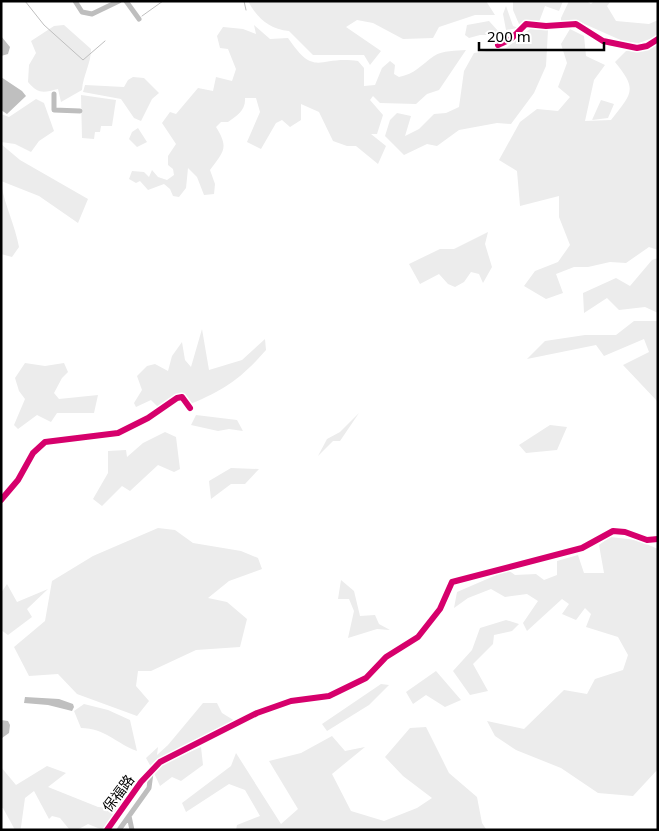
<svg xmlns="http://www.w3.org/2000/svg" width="659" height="831" viewBox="0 0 659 831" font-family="'Noto Sans','Noto Sans TC',sans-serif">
	<rect width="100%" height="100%" fill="#fff"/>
	<path fill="#ececec" d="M248 1H486L495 15H475L439 27 433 38 403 39 373 23 357 20 346 27 381 51 370 65 364 55H313L289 31C269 29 257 18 248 1Z
		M513 1H563L559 11 545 6 539 22 527 21 519 24 513 10Z
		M569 1H586L591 4 594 1H611L607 6 616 21 649 24 658 20V36L639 43 625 42 580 22H561V18Z
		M506 6 513 26 518 28 506 30 503 14Z
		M489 21 499 32 497 43 493 40 492 35H480L469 38 465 35 467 25Z
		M64 25 91 49C91 64 83 75 82 90L61 102 58 89C43 93 38 94 28 82L29 65 36 53 31 41 54 26Z
		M254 25 270 39 288 38C316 79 318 55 358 61L364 68V86L375 85 382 68 390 61 395 65 394 74 399 77C415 74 421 65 434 56 443 50 456 51 466 50L439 90 427 94 416 104 380 103 373 96 370 100 383 115 377 134H371L386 146 378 164 356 146H347L333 141 319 112 301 104V120L290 127 282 120 276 123 261 149 247 142 260 112 256 98H245C246 110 237 116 228 122H221L216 127C229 148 224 151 210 170L215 184 214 194 204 195 197 177 188 168 186 188 179 197 173 196 170 189 164 184 148 190 140 181 136 183 129 179 132 171 144 172 149 177 152 170 158 177 167 180 174 175 173 169 168 165V156L176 144 162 123 170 112 176 114 198 88 213 91 216 77 232 81 236 69 228 49 220 48 217 36 223 27 243 29 256 34Z
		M530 29 548 30 546 66 534 93 511 124 497 123 459 130 437 146 427 144 404 155 385 136 390 120 397 113 411 116 405 136 419 129 434 114 446 113 459 107 464 71 474 53 506 48Z
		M570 29 584 36 586 56 605 65 594 80 585 121 611 120C632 93 638 90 615 62L626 51 653 46 658 43V250L649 247 626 263 610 262 588 267H574L556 274 563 293 546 299 524 286 535 271 558 262 570 245 559 217V196L520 206 517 171 499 160 520 122 537 109 558 111 570 97 558 87 567 63 561 44Z
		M133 77 144 78 159 93 152 99 141 121 134 118 121 99 83 92 85 85 124 87 128 80Z
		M81 95 116 100 112 126H101L100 132H95L94 139 82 138Z
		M36 99 44 103 54 131 39 141 31 152 15 144 1 142V114L9 117Z
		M601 100 614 104 608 118 592 120Z
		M138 128 147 142 137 147 129 139 132 132Z
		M1 144 20 160 88 199 78 223 39 196 1 181Z
		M1 184C5 206 15 225 19 247L12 257 1 254Z
		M488 232 485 244 492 267 483 283 479 274 471 272 464 282 455 287 448 284 439 274 420 284 409 264 440 249H454Z
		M658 258V313L645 307 619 310 607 298 584 313 583 293 616 278 630 286 652 260Z
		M634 321H658L657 401 623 365 649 352 644 339 604 356 596 345 527 359 545 341 585 335H616Z
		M202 329 209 370 242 360 265 339 266 350C241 379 222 392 185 406L182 398 160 409 151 400 136 407 134 403 142 390 137 376 147 366 155 364 168 371 172 356 182 342 185 360 191 367Z
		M25 363 45 366 64 363 68 372 62 378 54 393 59 399 98 395 94 413H57L51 422 37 415 18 429 14 425 25 399 19 391 15 378Z
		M359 413 340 441H333L318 456 327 439 340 432Z
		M196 415 237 420 243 431 229 429 218 431 191 425Z
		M550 425 567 427 557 450 526 453 519 445Z
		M165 432 176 437 180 469 174 472 158 465 130 491 122 486 102 506 93 499 108 473V451L126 450 127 457 143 443Z
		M231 468 259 469 245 484H231L211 499 209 481Z
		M158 528 175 530 193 543 241 551 258 558 262 569 229 581 208 598 227 602 247 619 240 647 196 650 151 671H138L136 686 149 701 137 716 77 694 58 674 29 676 14 647 45 621 52 581 93 556Z
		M610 537 637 540 658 549V769L633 796 598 793 561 768 516 750 495 736 487 721 524 729 564 690 587 694 595 679 623 670 628 655 618 637 586 627 591 614 585 608 576 620 562 614 569 604 562 599 527 631 523 623 538 601 527 594 505 597 491 589 468 598 454 608 457 592 508 570 515 575 536 574 544 580 557 575V561L578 555 584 573H604L599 545Z
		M341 580 354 591 360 616 375 615 379 624 390 630 377 629 348 638 354 611 349 599H338Z
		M7 584 17 602 48 589 27 609 32 617 8 635 1 630V593Z
		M506 620 519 624 512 631 494 635 493 644 473 664 488 691 470 695 453 671 472 650 480 628Z
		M436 671 461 700 445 707 426 695 413 704 406 692Z
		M381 684 389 685 369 705 327 731 322 724Z
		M203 703H217L222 713 235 721 180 747 151 767 146 758 158 747 157 755 168 745Z
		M84 704 108 710 130 720 137 751C115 743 105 728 81 728L74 711Z
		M426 727 449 773 477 797 482 823 486 829 491 830H236L237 825 260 816 245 790 229 784 186 812 182 803 231 766 236 753 281 824 298 809 269 761 301 753 332 736 345 751 365 747 332 774 351 811 384 821 417 808 432 798 403 776 385 757 410 728Z
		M201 747 203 765 181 781 172 777 160 786 154 773 160 765Z
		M47 766 66 773 48 787 98 807 109 808 135 781 139 779 141 782 103 830 88 824 77 830 69 829 60 818 52 816 49 819 34 791 25 798 21 827 20 830H15L3 808H1V767L16 785Z"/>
	<path fill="#bfbfbf" d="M1 36 10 47 8 54 1 56Z
		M1 77 22 91 26 96 7 114 1 110Z
		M25 697 59 699 73 704 74 707 72 711 48 705 24 703Z
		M1 720 8 721 10 725 9 733 2 738Z"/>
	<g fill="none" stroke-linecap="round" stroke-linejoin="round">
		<path stroke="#bfbfbf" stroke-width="1" d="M25 1 44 25 83 60 105 41
			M244 1 246 10
			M142 16 163 1"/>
		<path stroke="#bebebe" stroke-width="5" d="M75 1 82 12 92 14 119 1
			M126 1 139 19
			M498 45 511 39 526 24 546 26 576 24 603 41 637 48 647 46 658 39
			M54 94V110L80 111
			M1 500 18 480 33 453 45 442 118 433 148 418 177 398 182 397 190 408
			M129 816 132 830
			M107 830 141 782 160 762 257 713 291 701 329 696 366 678 386 657 418 637 440 609 452 582 582 548 613 531 625 532 647 540 658 539
			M119 830 149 788 151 773"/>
		<g stroke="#fff" stroke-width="9">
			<path id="cycleway" d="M498 45 511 39 526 24 546 26 576 24 603 41 637 48 647 46 658 39
				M1 500 18 480 33 453 45 442 118 433 148 418 177 398 182 397 190 408
				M107 830 141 782 160 762 257 713 291 701 329 696 366 678 386 657 418 637 440 609 452 582 582 548 613 531 625 532 647 540 658 539"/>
		</g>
		<use href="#cycleway" stroke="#d6006c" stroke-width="6"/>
	</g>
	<g text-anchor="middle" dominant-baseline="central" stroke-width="4" stroke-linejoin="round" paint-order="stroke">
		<g font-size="14" fill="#000" stroke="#fff">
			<text transform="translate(118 793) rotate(-53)">保福路</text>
		</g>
	</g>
	<rect width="659" height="831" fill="none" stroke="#000000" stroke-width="5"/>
	<path d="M479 42v8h125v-8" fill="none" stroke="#000000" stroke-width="2.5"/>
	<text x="487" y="42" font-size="15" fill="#000000" stroke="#ffffff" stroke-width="4" paint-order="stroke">200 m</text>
</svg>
